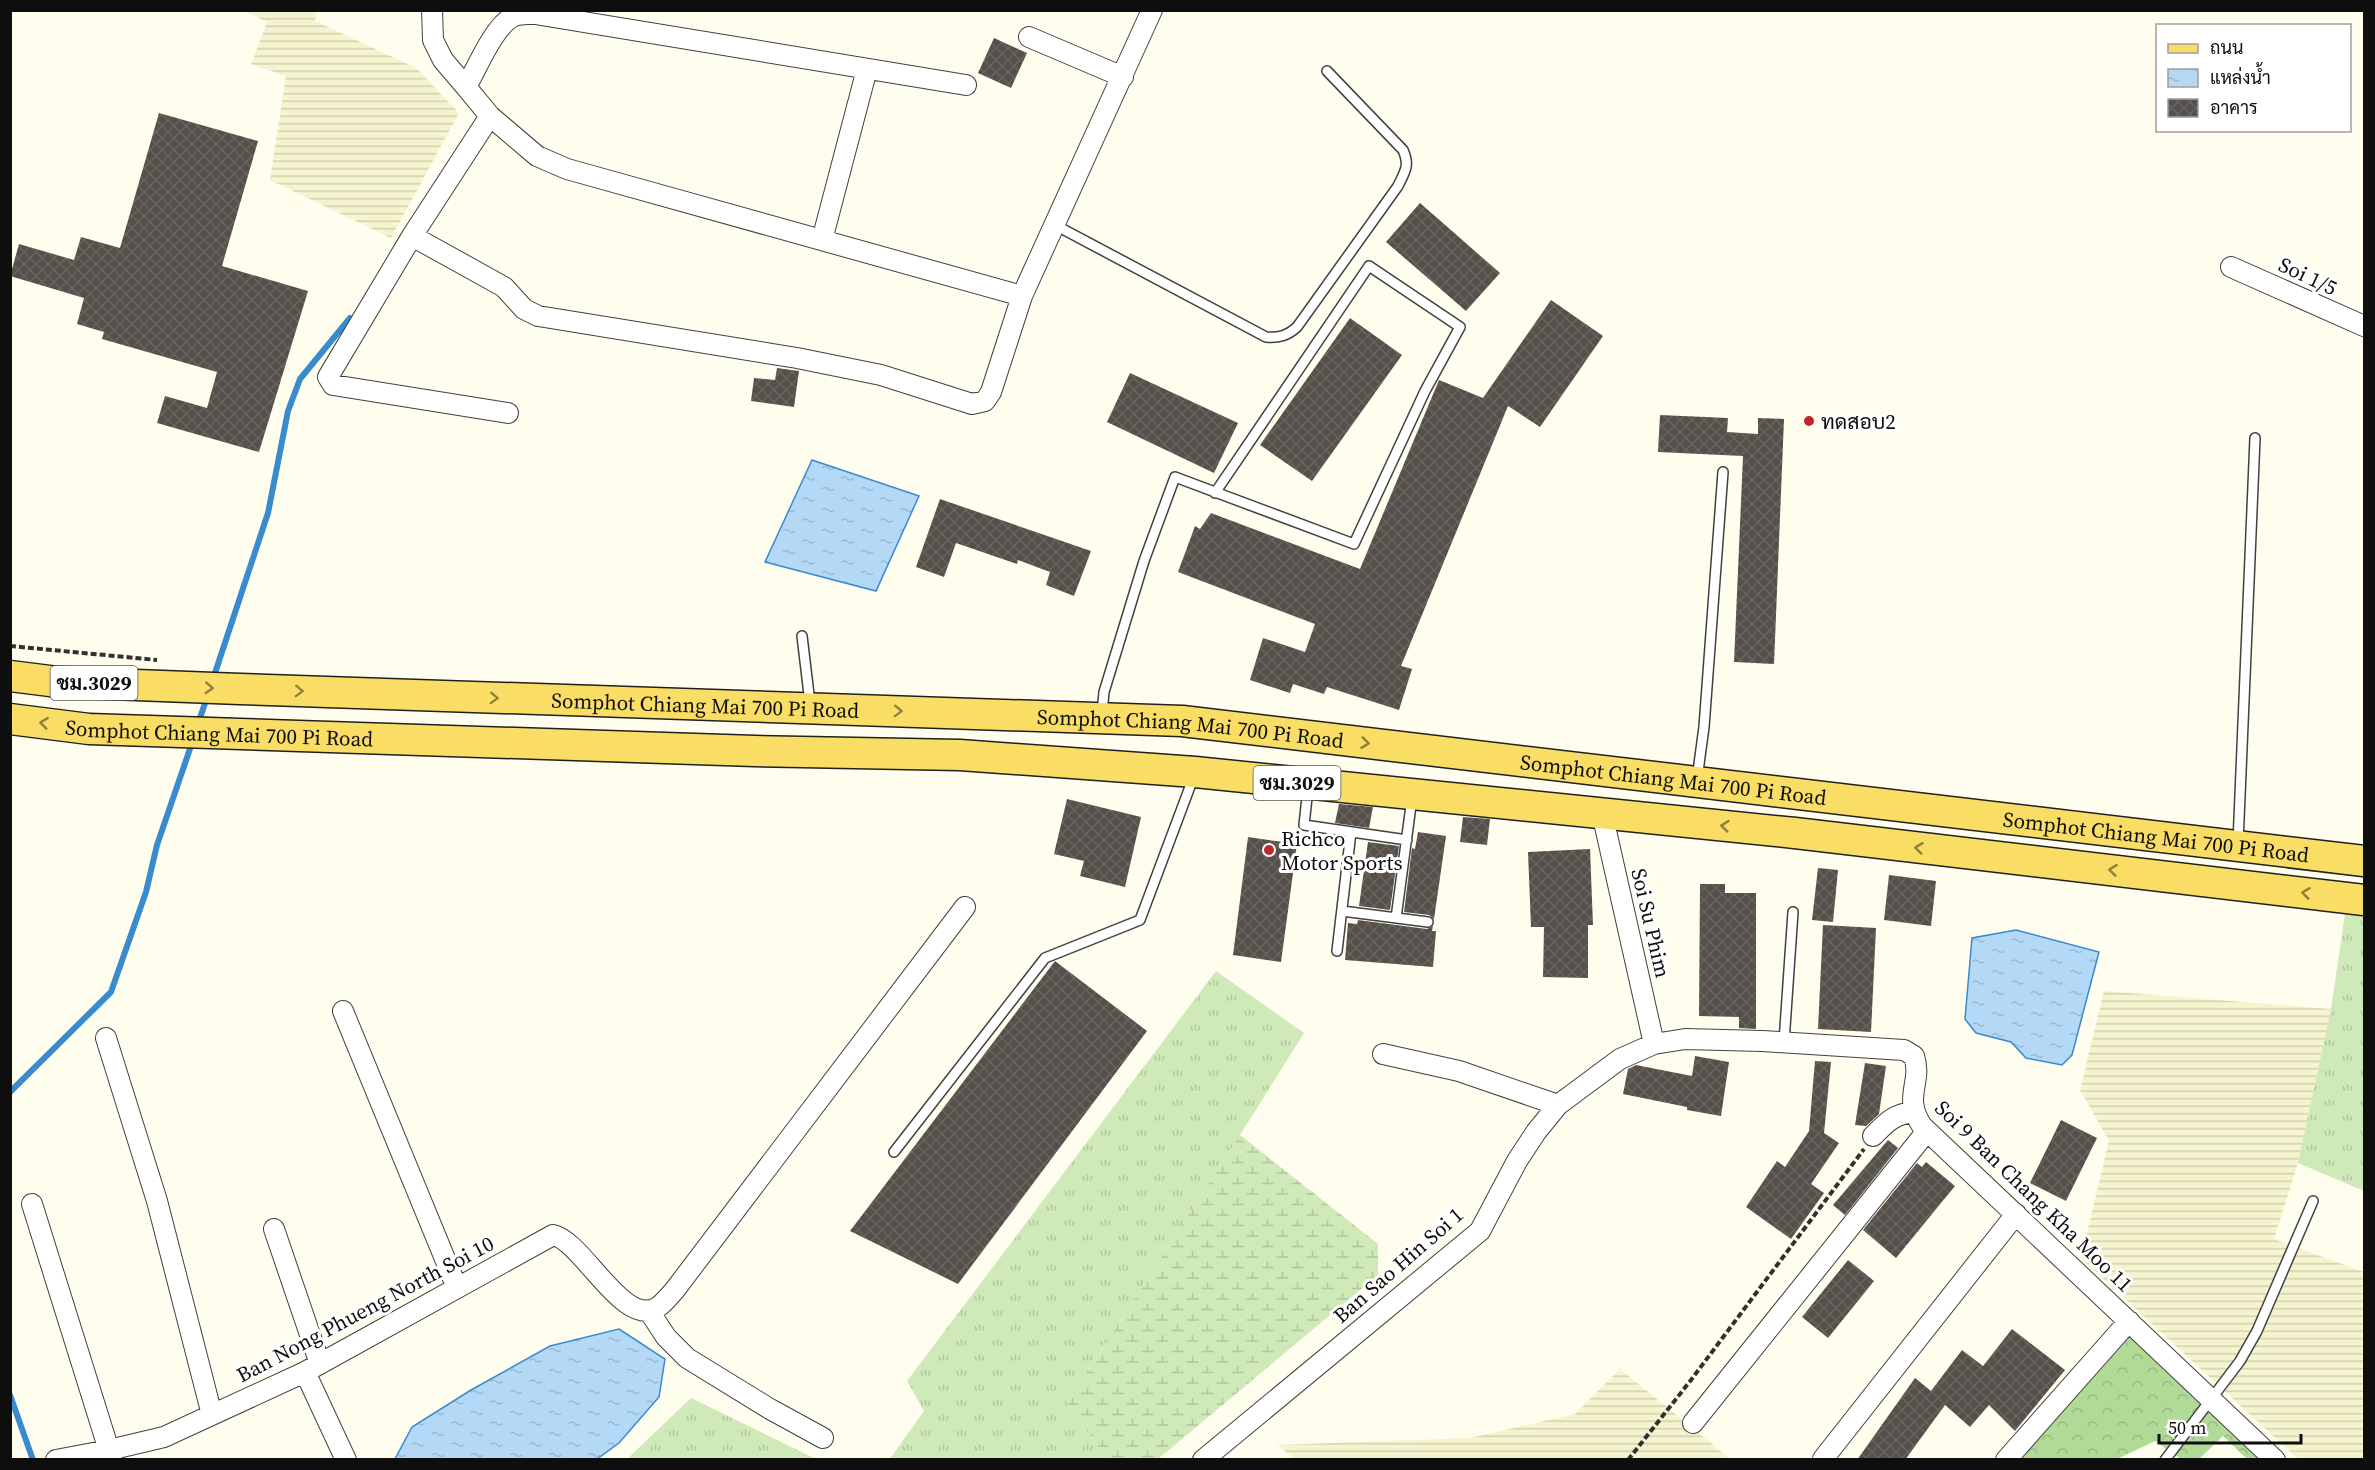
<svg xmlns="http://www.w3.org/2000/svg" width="2375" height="1470" viewBox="0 0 2375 1470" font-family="'Source Serif 4',Sarabun,serif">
	<defs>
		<pattern id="farmland-rules" width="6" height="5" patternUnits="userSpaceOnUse" patternTransform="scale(1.5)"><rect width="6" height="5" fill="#f5f4ce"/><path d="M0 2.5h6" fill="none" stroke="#d1d0b0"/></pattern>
		<pattern id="grass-tufts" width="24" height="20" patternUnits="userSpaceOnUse" patternTransform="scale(1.5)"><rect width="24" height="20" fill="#cfe9b8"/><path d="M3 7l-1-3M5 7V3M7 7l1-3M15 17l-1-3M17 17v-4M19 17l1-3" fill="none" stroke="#b1c79d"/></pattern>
		<pattern id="forest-crowns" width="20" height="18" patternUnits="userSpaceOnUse" patternTransform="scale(1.5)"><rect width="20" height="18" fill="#b1da97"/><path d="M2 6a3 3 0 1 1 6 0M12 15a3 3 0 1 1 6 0" fill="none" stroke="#97ba81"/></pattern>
		<pattern id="wetland-marsh" width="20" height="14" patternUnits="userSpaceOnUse" patternTransform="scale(1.5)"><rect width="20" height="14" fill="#cfe9b8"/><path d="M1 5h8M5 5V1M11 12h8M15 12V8" fill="none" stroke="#b1c79d"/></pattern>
		<pattern id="water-ripples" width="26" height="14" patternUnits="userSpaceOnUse" patternTransform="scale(1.5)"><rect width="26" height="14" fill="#b3d9f6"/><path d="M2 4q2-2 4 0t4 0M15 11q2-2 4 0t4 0" fill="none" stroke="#99b9d2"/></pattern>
		<pattern id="building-cross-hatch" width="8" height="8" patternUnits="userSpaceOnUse" patternTransform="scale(1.5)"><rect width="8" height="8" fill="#564f4a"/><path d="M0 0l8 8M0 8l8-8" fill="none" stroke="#696460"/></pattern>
	</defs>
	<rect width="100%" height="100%" fill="#fffdee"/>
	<path fill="url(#farmland-rules)" d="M244 11H317L315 21 416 68 459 113 391 238 270 180 286 76 251 64 267 22Z
		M2104 991 2331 1009 2298 1163 2274 1239 2364 1272V1459H2298L2081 1258 2109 1141 2080 1090Z
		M1620 1369 1728 1457 1726 1460H1296L1277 1445 1470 1438 1575 1414Z"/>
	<path fill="url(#grass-tufts)" d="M2345 914 2364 917V1191L2298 1163 2331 1009Z
		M1216 971 1304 1033 1240 1135 1067 1403 1107 1459 889 1460 924 1411 907 1381Z
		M691 1398 816 1459H627Z"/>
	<path fill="url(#forest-crowns)" d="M2129 1336 2258 1459H2247L2223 1436 2199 1459H2181L2155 1441 2117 1459 2019 1460Z"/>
	<path fill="url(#wetland-marsh)" d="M1240 1135 1378 1244V1275L1158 1459H1107L1067 1403Z"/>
	<path fill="url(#water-ripples)" stroke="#398ace" stroke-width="1.5" d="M812 460 919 496 876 591 765 562Z
		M2016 930 2099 952 2072 1055 2062 1065 2026 1058 2011 1042 1976 1033 1965 1019 1972 938Z
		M619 1329 665 1359 659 1397 619 1443 597 1459H395L412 1427 471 1390 550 1346Z"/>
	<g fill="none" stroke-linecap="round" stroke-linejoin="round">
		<path stroke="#398ace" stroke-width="6" d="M213 679 268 513 288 411 300 379 350 318
			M198 724 207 697
			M10 1092 111 992 146 892 157 845 193 740
			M10 1395 33 1460"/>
	</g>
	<path fill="url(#building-cross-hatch)" d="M994 38 1027 53 1011 88 978 73Z
		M159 113 258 141 222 266 308 291 259 452 157 423 165 396 207 408 217 372 102 339 104 332 77 324 84 298 10 276 19 244 74 260 81 237 120 248Z
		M1420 203 1500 273 1466 311 1386 242Z
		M1551 300 1603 336 1540 427 1508 406 1401 666 1412 669 1399 710 1327 687 1324 694 1293 684 1290 693 1250 680 1263 638 1305 652 1315 624 1178 572 1195 526 1200 529 1211 513 1360 569 1439 380 1483 398Z
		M1350 318 1402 355 1312 481 1260 445Z
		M777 368 799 371 794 407 751 401 754 378 775 380Z
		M1130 373 1238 423 1214 473 1107 422Z
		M1660 415 1728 418 1727 432 1758 434V418L1784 419 1774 664 1734 662 1743 456 1658 452Z
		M940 499 1091 551 1074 596 1046 585 1050 572 1018 560 1017 564 956 543 944 577 916 567Z
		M1067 799 1141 817 1125 887 1080 876 1084 861 1054 854Z
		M1339 804 1373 807 1369 828 1335 823Z
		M1463 817 1490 819 1487 845 1460 842Z
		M1418 832 1446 836 1434 919 1429 915 1404 912 1412 848 1415 849Z
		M1248 837 1297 844 1281 962 1233 955Z
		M1368 842 1399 846 1390 910 1359 906Z
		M1590 849 1593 925H1588V978L1543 977 1544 927H1531L1528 852Z
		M1818 868 1838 870 1833 922 1812 920Z
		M1889 875 1936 881 1931 926 1884 920Z
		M1700 884H1725V893H1756V1029L1739 1028V1017L1699 1016Z
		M1358 920 1427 929 1433 926 1432 931H1436L1433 967 1345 960 1348 923 1357 924Z
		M1823 925 1876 928 1871 1032 1818 1029Z
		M1055 961 1147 1031 958 1284 850 1231Z
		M1695 1056 1729 1062 1721 1116 1687 1110V1107L1623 1094 1628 1069 1636 1065 1692 1076Z
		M1815 1061 1831 1062 1824 1133 1839 1143 1811 1184 1824 1193 1791 1239 1746 1207 1777 1161 1785 1167 1809 1131Z
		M1865 1063 1886 1066 1879 1114 1866 1126 1855 1125Z
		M2061 1120 2097 1138 2066 1201 2030 1183Z
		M1888 1140 1898 1148 1845 1215 1833 1205Z
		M1926 1162 1955 1186 1896 1258 1863 1230 1917 1163 1922 1167Z
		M1848 1260 1874 1281 1828 1338 1802 1317Z
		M2012 1329 2065 1370 2015 1431 1989 1405 1970 1427 1945 1405 1905 1460H1857L1915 1378 1931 1391 1962 1350 1983 1366Z"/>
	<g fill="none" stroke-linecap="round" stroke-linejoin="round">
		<g stroke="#414141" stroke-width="12">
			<path id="service" d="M1055 225 1266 337C1279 338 1287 336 1297 327L1398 186C1405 171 1410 166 1403 150L1327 71
				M802 636 810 703
				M1102 713 1104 692 1144 561 1175 477 1354 544 1425 391 1460 327 1369 266 1215 493
				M1697 779 1704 727 1723 472
				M1308 788 1304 825 1407 840
				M2238 843 2255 438
				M1342 911 1428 922
				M1396 918 1412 798
				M1337 951 1351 832
				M1784 1042 1793 912
				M894 1152 1045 958 1140 920 1194 776
				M2165 1460 2240 1361 2257 1331 2313 1201"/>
		</g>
		<g stroke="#414141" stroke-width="22">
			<path id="minor" d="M432 10 433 40 443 60 466 87 490 116 537 156 567 169 1022 296
				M1029 37 1123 77
				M466 87C477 68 493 28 512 17 519 13 527 14 535 14L966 85
				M490 116 412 236 328 377 333 385 508 413
				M412 236 504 287 524 309 538 316 797 358 881 375 972 404 985 401 991 392 1022 296 1152 10
				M822 240 867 69
				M2231 267 2364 326
				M1602 813 1654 1044
				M343 1011 457 1288
				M106 1038 157 1201 212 1415
				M1383 1054 1459 1071 1558 1105
				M1873 1136C1886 1123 1894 1114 1913 1112
				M32 1204 112 1460
				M274 1229 320 1364
				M649 1311 666 1337 687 1358 770 1409 823 1438
				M305 1372 346 1460
				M1693 1423 1927 1131
				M1823 1459 2016 1214
				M56 1460 109 1450 164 1437 305 1372 553 1235C583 1241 624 1330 658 1307 664 1303 669 1296 674 1291L965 907
				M1203 1460 1480 1231 1517 1161 1536 1132 1558 1105 1620 1059 1654 1044 1685 1039 1762 1041 1904 1050 1914 1056C1923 1083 1902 1096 1922 1126L2275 1460
				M2006 1460 2129 1321"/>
		</g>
		<g stroke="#1f1f1f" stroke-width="33">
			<g id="primary">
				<path id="s1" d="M10 676 58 682 240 689 1182 721 2364 861"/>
				<path id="s2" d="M10 719 89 729 755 751 960 755 1195 772 1795 833 2364 900"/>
			</g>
		</g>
		<path stroke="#303030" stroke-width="4" stroke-dasharray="6 3" stroke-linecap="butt" d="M10 646 157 660
			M1628 1460 1691 1380 1864 1149"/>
		<use href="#service" stroke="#fff" stroke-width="9"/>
		<use href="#minor" stroke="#fff" stroke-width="20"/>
		<use href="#primary" stroke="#f9dd64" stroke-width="30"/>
	</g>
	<defs><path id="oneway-chevron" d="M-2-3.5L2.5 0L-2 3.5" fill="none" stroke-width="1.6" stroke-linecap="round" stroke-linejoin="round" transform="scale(1.5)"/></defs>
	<g stroke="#8f803d">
		<use href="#oneway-chevron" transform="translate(209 688) rotate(3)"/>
		<use href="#oneway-chevron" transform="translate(299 691) rotate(2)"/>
		<use href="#oneway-chevron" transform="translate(494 698) rotate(2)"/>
		<use href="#oneway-chevron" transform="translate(898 711) rotate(2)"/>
		<use href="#oneway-chevron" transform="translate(44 723) rotate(-173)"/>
		<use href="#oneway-chevron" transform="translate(1365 743) rotate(7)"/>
		<use href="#oneway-chevron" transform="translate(1725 826) rotate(-174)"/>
		<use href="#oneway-chevron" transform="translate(1919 848) rotate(-173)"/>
		<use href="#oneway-chevron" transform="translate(2113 870) rotate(-173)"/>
		<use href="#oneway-chevron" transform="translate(2306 893) rotate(-173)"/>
	</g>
	<g fill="#be2725" stroke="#fff" stroke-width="2">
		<circle cx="1809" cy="421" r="6"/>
		<circle cx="1269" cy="850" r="6"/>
	</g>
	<g text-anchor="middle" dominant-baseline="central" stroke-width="6" stroke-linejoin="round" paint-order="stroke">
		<g fill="#fff" stroke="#565656" stroke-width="1.5">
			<rect x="50.5" y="666" width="87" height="34" rx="4.5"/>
			<rect x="1253.5" y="766" width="87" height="34" rx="4.5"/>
		</g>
		<g font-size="20" font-weight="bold" fill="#0e0e0e">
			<text x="94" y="683">ชม.3029</text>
			<text x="1297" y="783">ชม.3029</text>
		</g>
		<g font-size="21" fill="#0e0e0e" stroke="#fff">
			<text transform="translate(2308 276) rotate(25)">Soi 1/5</text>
			<text stroke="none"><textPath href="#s1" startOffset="696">Somphot Chiang Mai 700 Pi Road</textPath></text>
			<text stroke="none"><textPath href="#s1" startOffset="1182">Somphot Chiang Mai 700 Pi Road</textPath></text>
			<text stroke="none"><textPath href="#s2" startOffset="210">Somphot Chiang Mai 700 Pi Road</textPath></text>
			<text stroke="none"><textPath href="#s1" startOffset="1668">Somphot Chiang Mai 700 Pi Road</textPath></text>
			<text stroke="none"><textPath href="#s1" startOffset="2154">Somphot Chiang Mai 700 Pi Road</textPath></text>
			<text transform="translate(1651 923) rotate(77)">Soi Su Phim</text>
			<text transform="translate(2034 1196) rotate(44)">Soi 9 Ban Chang Kha Moo 11</text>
			<text transform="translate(1398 1265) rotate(-41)">Ban Sao Hin Soi 1</text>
			<text transform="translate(365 1309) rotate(-28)">Ban Nong Phueng North Soi 10</text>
		</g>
		<g font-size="21" fill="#0e0e0e" stroke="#fff" text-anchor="start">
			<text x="1821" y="421">ทดสอบ2</text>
			<text x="1281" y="838">Richco<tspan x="1281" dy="24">Motor Sports</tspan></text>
		</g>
	</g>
	<rect width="2375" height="1470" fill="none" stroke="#0e0e0e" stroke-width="24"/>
	<rect x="2156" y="24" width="195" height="108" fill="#ffffff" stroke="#9f9f9f" stroke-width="1.5"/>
	<rect x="2168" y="44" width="30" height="9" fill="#f9dd64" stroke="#9f9f9f" stroke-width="1.5"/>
	<text x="2210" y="54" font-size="18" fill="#0e0e0e">ถนน</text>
	<rect x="2168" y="69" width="30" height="18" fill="url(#water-ripples)" stroke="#9f9f9f" stroke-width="1.5"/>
	<text x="2210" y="84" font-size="18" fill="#0e0e0e">แหล่งน้ำ</text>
	<rect x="2168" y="99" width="30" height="18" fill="url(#building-cross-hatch)" stroke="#9f9f9f" stroke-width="1.5"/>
	<text x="2210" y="114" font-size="18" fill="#0e0e0e">อาคาร</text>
	<path d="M2159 1434v9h142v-9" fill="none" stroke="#0e0e0e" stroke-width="3"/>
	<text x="2168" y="1434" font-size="18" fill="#0e0e0e" stroke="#ffffff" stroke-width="4.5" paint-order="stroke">50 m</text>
</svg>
